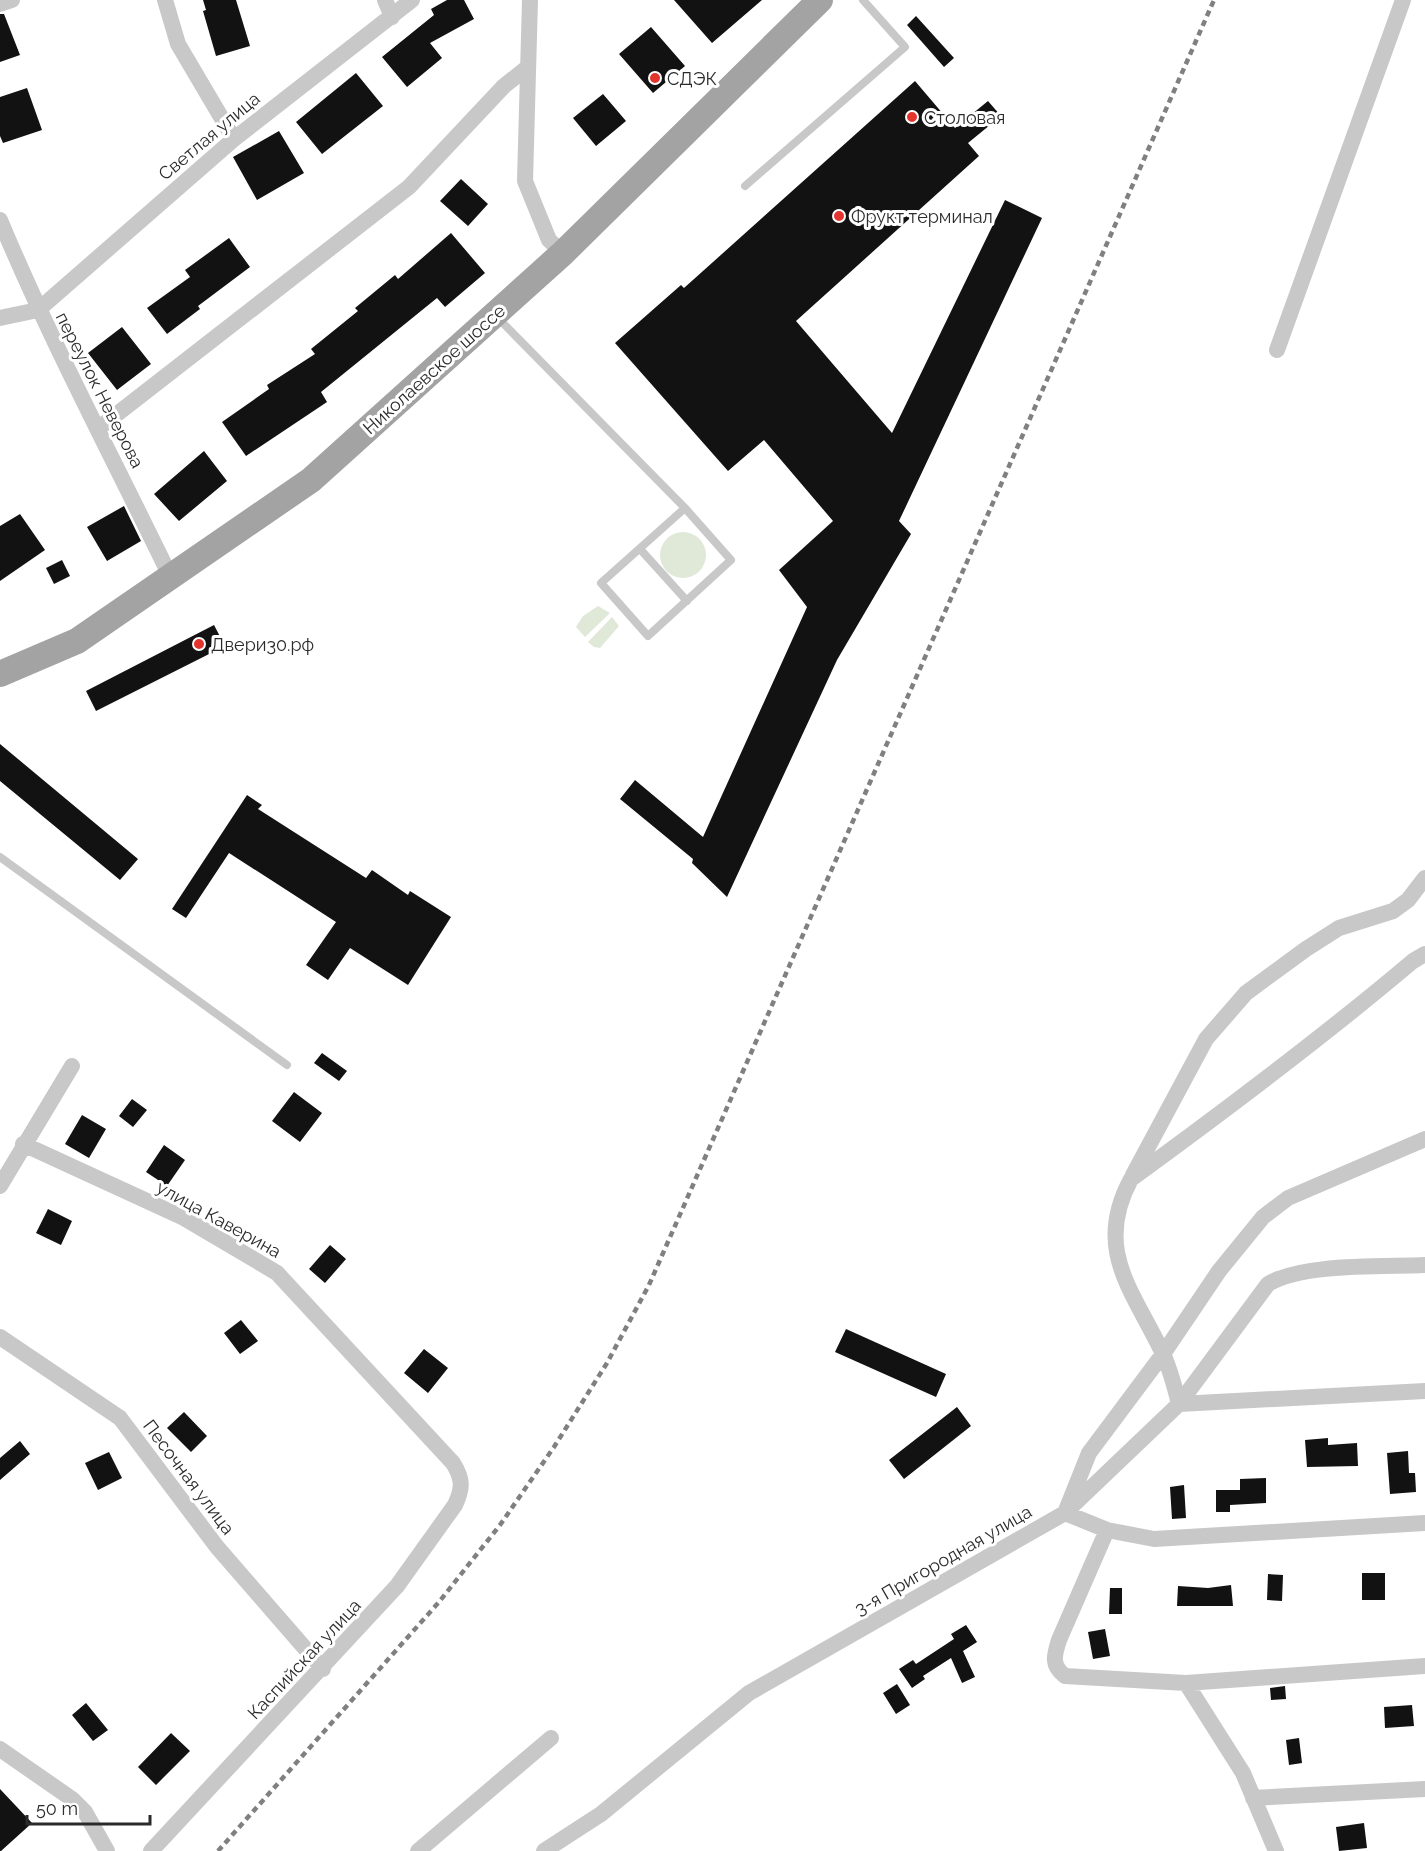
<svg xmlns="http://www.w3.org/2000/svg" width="1425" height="1851" viewBox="0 0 1425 1851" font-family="Raleway,sans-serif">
	<rect width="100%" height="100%" fill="#fff"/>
	<path fill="#e0e9d8" d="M660 555a23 23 0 1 1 46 0a23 23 0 1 1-46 0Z
		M598 606 610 613 585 637 576 627 583 616Z
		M612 617 619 626 600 648 594 647 588 642Z"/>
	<path fill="#121212" d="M203 0H236L250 46 216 56 203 11 206 10Z
		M447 0H464L474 19 430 43 442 58 407 87 382 57 434 15 431 9Z
		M674 0H762L712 43Z
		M0 14H4L20 55 0 62Z
		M916 16 954 58 944 67 907 25Z
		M651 27 685 66 653 93 619 54Z
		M356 73 383 106 322 154 296 122Z
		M915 81 955 128 988 101 1001 116 968 143 979 156 796 321 892 433 1005 200 1042 218 899 521 911 534 837 660 727 897 692 863 693 859 620 799 635 780 703 837 807 607 779 570 833 521 764 440 728 471 615 343 681 285 684 288Z
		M27 88 42 130 3 143 0 136V97Z
		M603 94 626 121 596 146 573 118Z
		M279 131 304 173 257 200 233 157Z
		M461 179 488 204 468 226 440 201Z
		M451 233 485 273 445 307 437 298 321 392 327 402 246 456 222 422 269 389 267 385 315 354 311 349 358 311 355 308 395 275 398 279Z
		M229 238 250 267 198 306 200 309 167 334 147 308 190 277 185 270Z
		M122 327 151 364 117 390 88 353Z
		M204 451 227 481 179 521 154 494Z
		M124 506 141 541 107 561 87 527Z
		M20 514 45 550 0 581V526Z
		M62 560 70 576 54 584 46 568Z
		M214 625 225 646 96 711 86 691Z
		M0 744 138 859 120 880 0 781Z
		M247 795 262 805 258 809 366 878 372 870 408 895 410 891 451 917 408 985 350 948 328 980 306 965 336 922 229 853 186 918 172 909Z
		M322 1053 347 1071 339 1081 314 1063Z
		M294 1092 322 1113 300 1142 272 1121Z
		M132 1099 147 1110 133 1127 119 1116Z
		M82 1115 106 1129 89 1158 65 1144Z
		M164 1145 185 1160 167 1186 146 1172Z
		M48 1209 72 1221 61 1245 36 1233Z
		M330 1245 346 1259 325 1283 309 1269Z
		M241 1320 258 1341 240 1354 224 1333Z
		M846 1329 946 1374 936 1397 835 1352Z
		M424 1349 448 1368 428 1393 404 1373Z
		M957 1407 971 1426 904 1479 889 1460Z
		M184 1412 207 1436 191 1452 167 1428Z
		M1328 1438V1445L1357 1443 1358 1466 1307 1467 1305 1440Z
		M20 1441 30 1454 0 1480V1458Z
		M1408 1451 1409 1473H1415L1416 1492 1390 1494 1387 1453Z
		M109 1452 122 1478 98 1490 85 1463Z
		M1266 1478V1503L1230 1505V1512H1216V1490H1240V1479Z
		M1184 1485 1186 1518 1172 1519 1170 1487Z
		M1362 1573H1385V1600H1362Z
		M1268 1574 1283 1575 1282 1601 1267 1600Z
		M1231 1585 1233 1606H1177L1178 1586 1208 1588Z
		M1110 1588H1122V1614H1109Z
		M966 1625 977 1642 963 1651 975 1677 962 1683 951 1658 923 1676 925 1679 912 1688 899 1669 913 1660 916 1664 954 1639 951 1634Z
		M1105 1629 1110 1656 1093 1659 1088 1632Z
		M897 1684 910 1705 896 1714 883 1693Z
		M1285 1686 1286 1699 1271 1700 1270 1688Z
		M86 1703 108 1730 93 1741 72 1715Z
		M1412 1705 1414 1726 1385 1728 1384 1707Z
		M171 1733 190 1751 156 1785 138 1767Z
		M1299 1738 1302 1763 1289 1765 1286 1740Z
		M0 1789 32 1823 1 1851H0Z
		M1364 1823 1367 1848 1339 1851 1336 1827Z"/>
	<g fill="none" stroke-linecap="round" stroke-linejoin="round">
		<path stroke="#c8c8c8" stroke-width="8" d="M745 186 905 47 863 0
			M497 317 685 508 731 560 648 636 601 583 685 508
			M640 549 687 601
			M0 857 287 1065"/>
		<path stroke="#c8c8c8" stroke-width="16" d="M165 0 178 44 234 139
			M385 0 392 17
			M530 0 525 181 549 240 563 253
			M0 4 12 0
			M0 220C51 342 113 458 170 576
			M0 318 38 310 234 139 412 0
			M1277 350 1403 0
			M99 428 409 187 504 86 528 67
			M1425 954 1413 961C1322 1038 1227 1109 1131 1179 1092 1251 1135 1293 1164 1356 1171 1372 1175 1388 1179 1404L1425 1391
			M23 1144 184 1218 277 1273 453 1463C463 1479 463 1488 455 1505L397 1586 151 1851
			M1133 1175 1206 1039 1246 993 1306 949 1339 928 1393 911 1408 900 1425 878
			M0 1186 72 1066
			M0 1337 120 1418 217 1547 323 1669
			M1070 1508 1179 1404 1268 1284C1303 1263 1382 1267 1425 1265
			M1065 1513 1089 1453 1163 1354 1219 1271 1263 1217 1288 1198 1425 1139
			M1107 1530 1059 1640C1054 1656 1051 1665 1065 1676L1186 1683
			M0 1749 72 1799 85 1812 107 1851
			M1253 1798 1425 1789
			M418 1851 551 1738
			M544 1851 601 1814 749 1693 1065 1513 1107 1530 1154 1539 1425 1523
			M1276 1851 1243 1773 1186 1683 1425 1666"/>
		<path stroke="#a3a3a3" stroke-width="26" d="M0 674 77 641 311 480 563 253 820 0"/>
		<path stroke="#808080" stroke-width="4.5" stroke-dasharray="6 4.5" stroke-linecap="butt" d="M218 1851 439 1602 500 1525 554 1447 607 1363 649 1285 1214 0"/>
	</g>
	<g fill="#e3342d" stroke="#fff" stroke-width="2">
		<circle cx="655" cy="78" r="6"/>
		<circle cx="912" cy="117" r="6"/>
		<circle cx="839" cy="216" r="6"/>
		<circle cx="199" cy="644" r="6"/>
	</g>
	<g text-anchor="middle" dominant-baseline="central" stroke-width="6" stroke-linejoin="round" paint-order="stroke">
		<g font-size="18" fill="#2b2b2b" stroke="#fff" text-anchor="start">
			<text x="667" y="78">СДЭК</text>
			<text x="924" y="117">Столовая</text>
			<text x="851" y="216">Фрукт терминал</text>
			<text x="211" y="644">Двери30.рф</text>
		</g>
		<g font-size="18" fill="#2b2b2b" stroke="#fff">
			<text transform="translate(209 136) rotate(-40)">Светлая улица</text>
			<text transform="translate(434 369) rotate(-42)">Николаевское шоссе</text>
			<text transform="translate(100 390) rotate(63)">переулок Неверова</text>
			<text transform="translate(219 1219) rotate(29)">улица Каверина</text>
			<text transform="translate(189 1477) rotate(53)">Песочная улица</text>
			<text transform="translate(943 1560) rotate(-30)">3-я Пригородная улица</text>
			<text transform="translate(304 1659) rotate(-47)">Каспийская улица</text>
		</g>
	</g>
	<path d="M27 1815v9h123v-9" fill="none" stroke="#2b2b2b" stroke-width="3"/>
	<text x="36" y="1815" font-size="18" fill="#2b2b2b" stroke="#ffffff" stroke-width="4.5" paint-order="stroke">50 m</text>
</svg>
